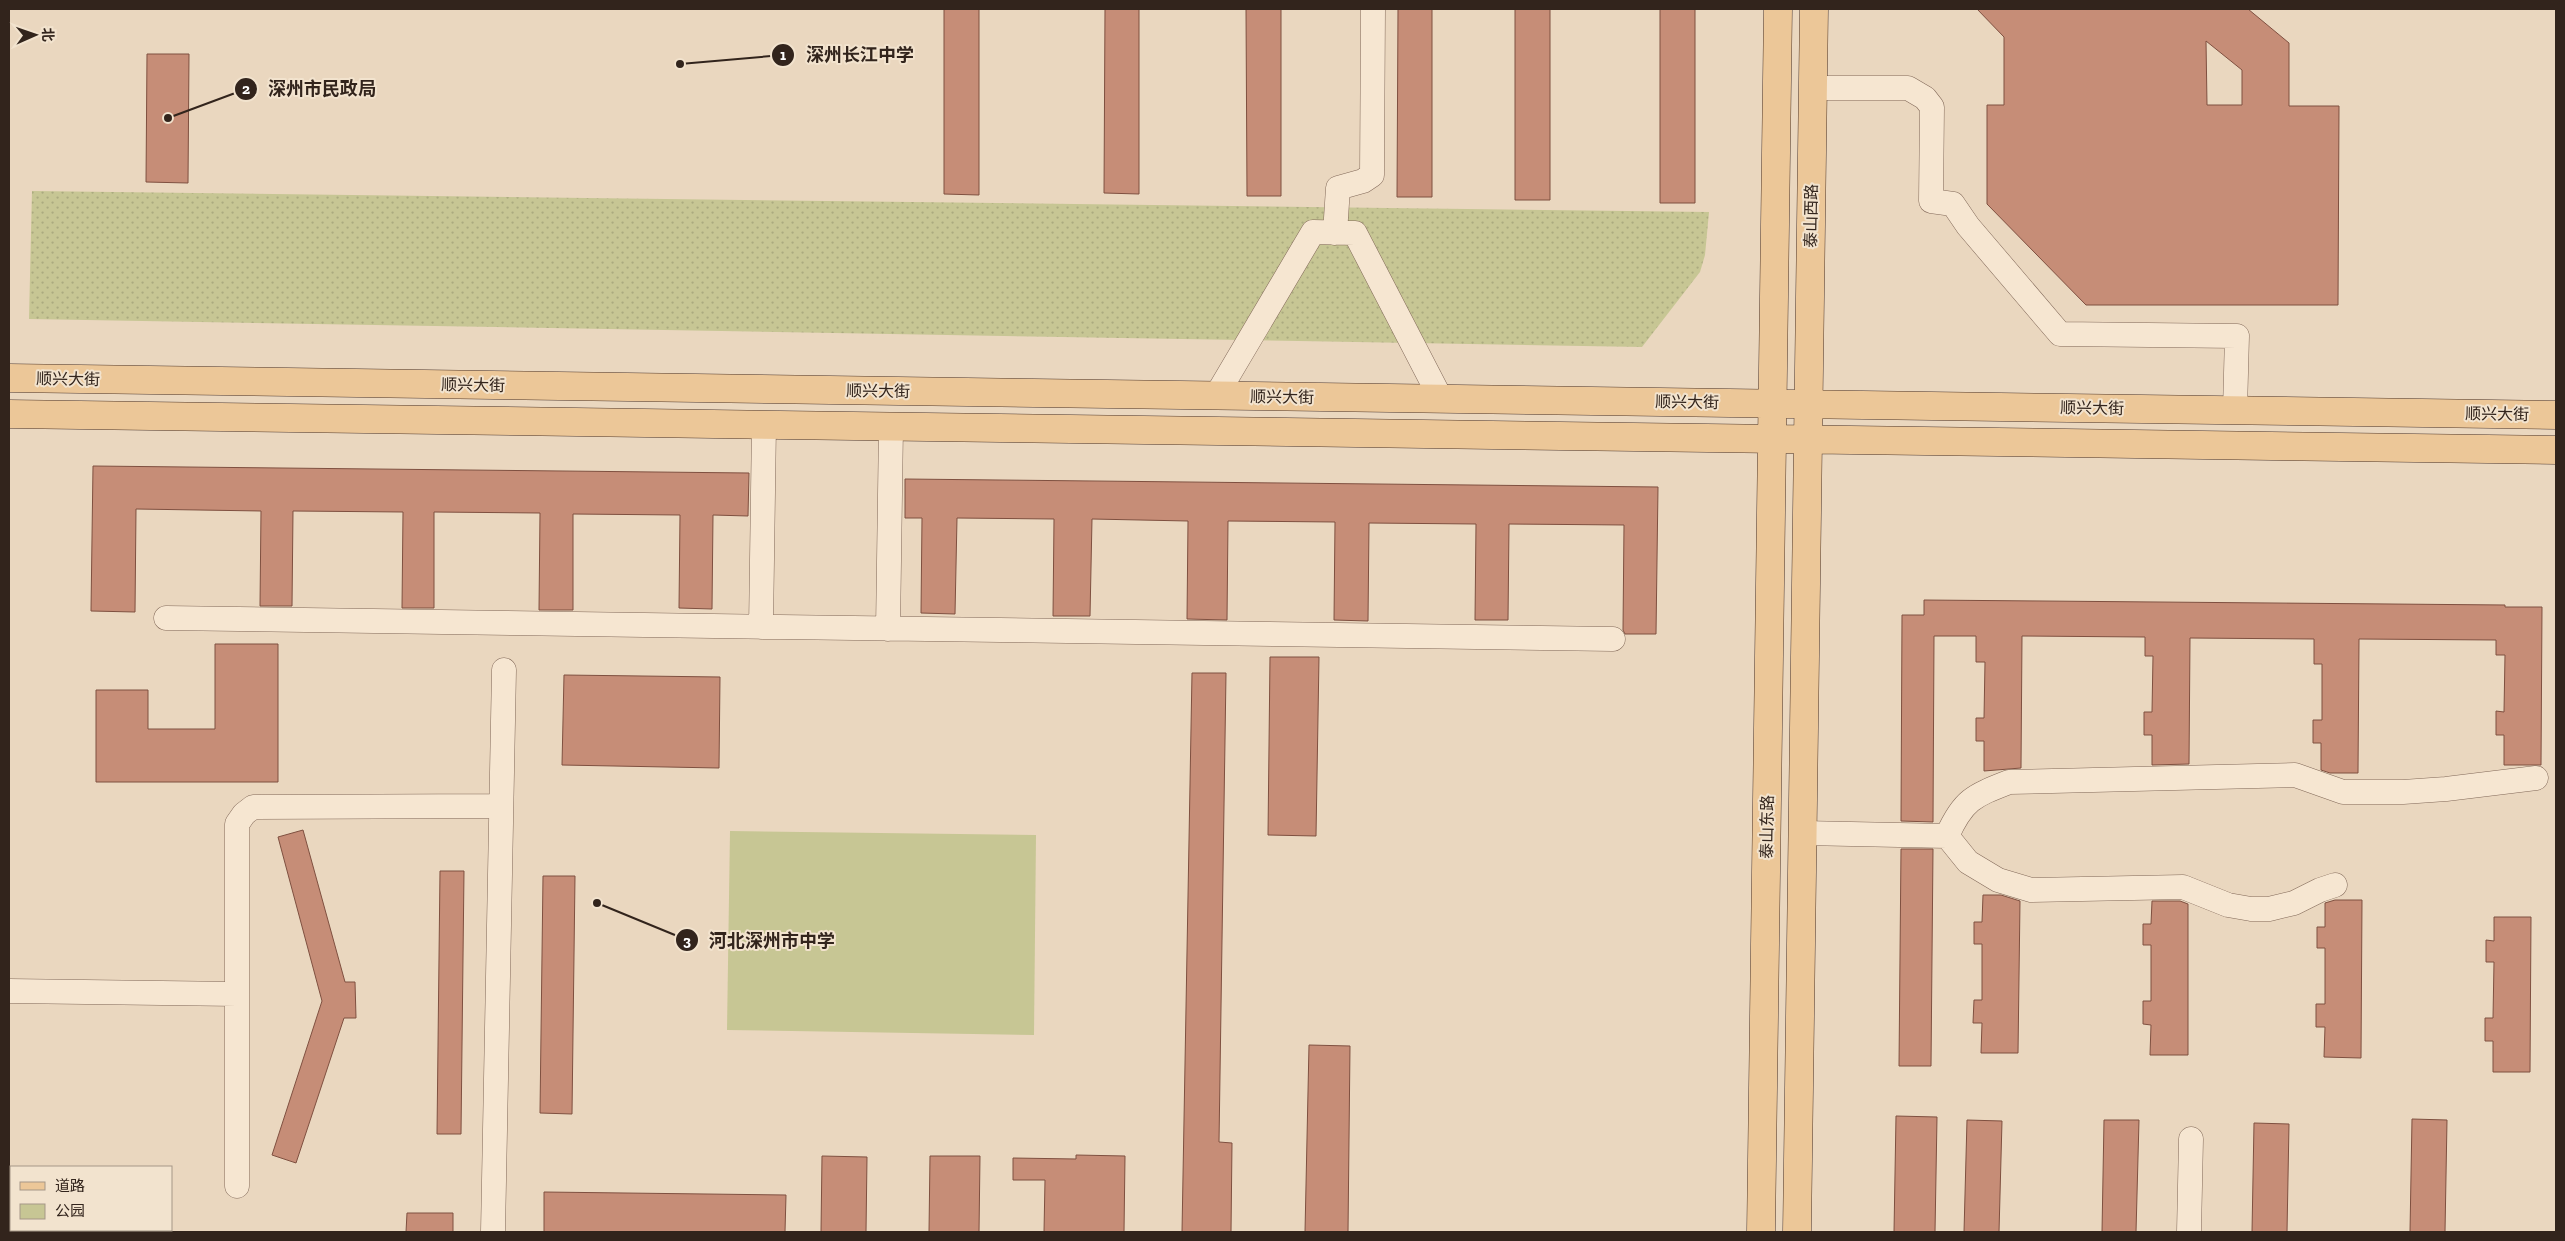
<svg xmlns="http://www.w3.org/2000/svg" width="2565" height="1241" viewBox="0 0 2565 1241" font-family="'Zilla Slab','Noto Sans SC',serif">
	<defs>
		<pattern id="grass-dots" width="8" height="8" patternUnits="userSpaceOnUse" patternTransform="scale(1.25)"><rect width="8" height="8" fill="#c7c694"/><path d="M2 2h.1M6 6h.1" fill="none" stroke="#abaa7f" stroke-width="1.8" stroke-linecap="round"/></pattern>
	</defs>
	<rect width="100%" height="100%" fill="#ead7bf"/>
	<path fill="url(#grass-dots)" d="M32 191 1709 212 1705 255 1700 272 1642 347 29 319Z"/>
	<path fill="#c7c694" d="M730 831 1036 835 1034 1035 727 1030Z"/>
	<path fill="#c68d77" stroke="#7f5040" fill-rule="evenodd" d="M944 9H979V195L944 194Z
		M1105 9H1139V194L1104 193Z
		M1246 9H1281V196H1247Z
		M1398 9H1432V197H1397Z
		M1515 9H1550V200H1515Z
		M1660 9H1695V203H1660Z
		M1977 9H2248L2289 43V106H2339L2338 305H2086L1987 204V105H2004V37ZM2206 41 2242 70V105H2207Z
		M147 54H189L188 183 146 182Z
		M93 466 749 473 748 516 713 515 712 609 679 608 680 515 573 514V610H539L540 513 434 512V608H402L403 512 293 511 292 606H260L261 511 136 509 135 612 91 611Z
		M905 479 1658 487 1656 634H1625L1623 630 1624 525 1509 524 1508 620H1475L1476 524 1369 523 1368 621 1334 620 1335 522 1228 521 1227 620 1187 619 1188 521 1092 519 1090 616H1053L1054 519 957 518 955 614 921 613 922 518H905Z
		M1924 600 2505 605V607H2542L2541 765H2504V735H2496V711L2504 712 2505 655H2496V640L2359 639 2358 773H2330L2321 770V743H2313V720H2322V664H2314V639L2190 638 2189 764 2152 765V735H2144V712H2152L2153 656H2145V637L2022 636 2021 768 1984 771V741H1976V718H1984L1985 662H1976V636H1934L1933 822 1901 821 1902 615H1924Z
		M215 644H278V782H96V690H148V729H215Z
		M1270 657H1319L1316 836 1268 835Z
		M1192 673H1226L1219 1142 1232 1143 1231 1232H1182Z
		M564 675 720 677 719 768 562 765Z
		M303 830 345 982H355L356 1018H344L296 1163 272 1155 322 1001 278 837Z
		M1901 849H1933L1931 1066H1899Z
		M440 871H464L461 1134H437Z
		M543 876H575L572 1114 540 1113Z
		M1983 895H2001L2020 901 2018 1053H1981L1982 1023H1973L1974 1000H1982V944H1974V922H1982Z
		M2335 900H2362L2361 1058 2324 1057 2325 1027H2316V1004H2325V948H2317V927H2325V903Z
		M2152 901H2180L2188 904V1055H2150L2151 1025 2143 1024V1001H2151V945H2143V924H2151Z
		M2494 917H2531L2530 1072H2493V1041H2485V1018H2493L2494 962H2486V940L2494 941Z
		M1309 1045 1350 1046 1348 1232H1305Z
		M1896 1116 1937 1117 1935 1232H1894Z
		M2412 1119 2447 1120 2445 1232H2410Z
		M1967 1120 2002 1121 1999 1232H1964Z
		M2104 1120H2139L2136 1232H2102Z
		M2254 1123 2289 1124 2287 1232H2252Z
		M1076 1155 1125 1156 1124 1232H1044L1045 1180H1013V1158L1076 1159Z
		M822 1156 867 1157 866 1232H821Z
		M930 1156H980L979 1232H929Z
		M544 1192 786 1195 785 1232H544Z
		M407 1213H453V1232H406Z"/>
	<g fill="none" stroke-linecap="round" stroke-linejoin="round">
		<g stroke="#826959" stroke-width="25">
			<path id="minor" d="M1813 88H1908L1925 98 1932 107 1931 201 1953 204 1968 226 2060 334 2237 336 2235 410
				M1335 233 1338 188 1363 181 1372 175 1373 9
				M1216 396 1313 232 1355 233 1441 399
				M166 618 1613 639
				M761 627 764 425
				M888 629 891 427
				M1803 833 1947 836
				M2335 885 2320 890 2294 903 2269 909H2251L2228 905 2183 887 2031 890 1998 880 1968 862 1947 836C1963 800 1973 796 2009 782L2295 775 2343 792H2403L2446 789 2536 778
				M9 991 237 994
				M237 1186V824L244 814 253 807 501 806
				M493 1232 504 670
				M2189 1232 2191 1139"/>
		</g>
		<g stroke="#4f382d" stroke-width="29">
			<path id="major" d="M9 378 2556 415
				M9 414 2556 450
				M1761 1232 1778 9
				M1797 1232 1814 9"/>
		</g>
		<use href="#minor" stroke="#f6e6d1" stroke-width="24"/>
		<use href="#major" stroke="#ecc798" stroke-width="28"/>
	</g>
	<g text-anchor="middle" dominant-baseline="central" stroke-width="4" stroke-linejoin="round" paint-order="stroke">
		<g font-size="16" fill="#32241c" stroke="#f2e3ce">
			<text transform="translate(1811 216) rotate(-89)">泰山西路</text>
			<text transform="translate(68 379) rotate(1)">顺兴大街</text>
			<text transform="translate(473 385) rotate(1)">顺兴大街</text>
			<text transform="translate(878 391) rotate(1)">顺兴大街</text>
			<text transform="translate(1282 397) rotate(1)">顺兴大街</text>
			<text transform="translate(1687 402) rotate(1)">顺兴大街</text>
			<text transform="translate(2092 408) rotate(1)">顺兴大街</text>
			<text transform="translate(2497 414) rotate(1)">顺兴大街</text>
			<text transform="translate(1767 827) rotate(-89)">泰山东路</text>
		</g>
	</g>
	<path fill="none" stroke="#32241c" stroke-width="2" d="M680 64L783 55M168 118L246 89M597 903L687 940"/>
	<g fill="#32241c" stroke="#f2e3ce" stroke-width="2">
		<circle cx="680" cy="64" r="5"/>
		<circle cx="168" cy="118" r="5"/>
		<circle cx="597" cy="903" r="5"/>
		<circle cx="783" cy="55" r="12"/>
		<circle cx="246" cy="89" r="12"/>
		<circle cx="687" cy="940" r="12"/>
	</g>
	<g font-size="15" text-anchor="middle" font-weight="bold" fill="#fff">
		<text x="783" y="60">1</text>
		<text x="246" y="94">2</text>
		<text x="687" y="946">3</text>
	</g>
	<g font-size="18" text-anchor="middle" font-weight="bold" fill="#32241c" stroke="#f2e3ce" stroke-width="4" stroke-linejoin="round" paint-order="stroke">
		<text x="860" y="61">深州长江中学</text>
		<text x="322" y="95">深州市民政局</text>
		<text x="772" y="947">河北深州市中学</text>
	</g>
	<rect width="2565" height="1241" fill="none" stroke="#32241c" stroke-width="20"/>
	<rect x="10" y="1166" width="162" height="65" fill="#f2e3ce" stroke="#a59787"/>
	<rect x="20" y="1182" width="25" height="8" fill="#ecc798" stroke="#a59787"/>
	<text x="55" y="1191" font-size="15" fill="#32241c">道路</text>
	<rect x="20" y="1204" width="25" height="15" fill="#c7c694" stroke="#a59787"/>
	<text x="55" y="1216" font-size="15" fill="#32241c">公园</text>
	<g transform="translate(35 35) rotate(88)" stroke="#f2e3ce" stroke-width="4" paint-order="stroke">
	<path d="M0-4L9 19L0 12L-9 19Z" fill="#32241c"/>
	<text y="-8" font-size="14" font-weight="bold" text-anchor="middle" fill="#32241c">北</text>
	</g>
</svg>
